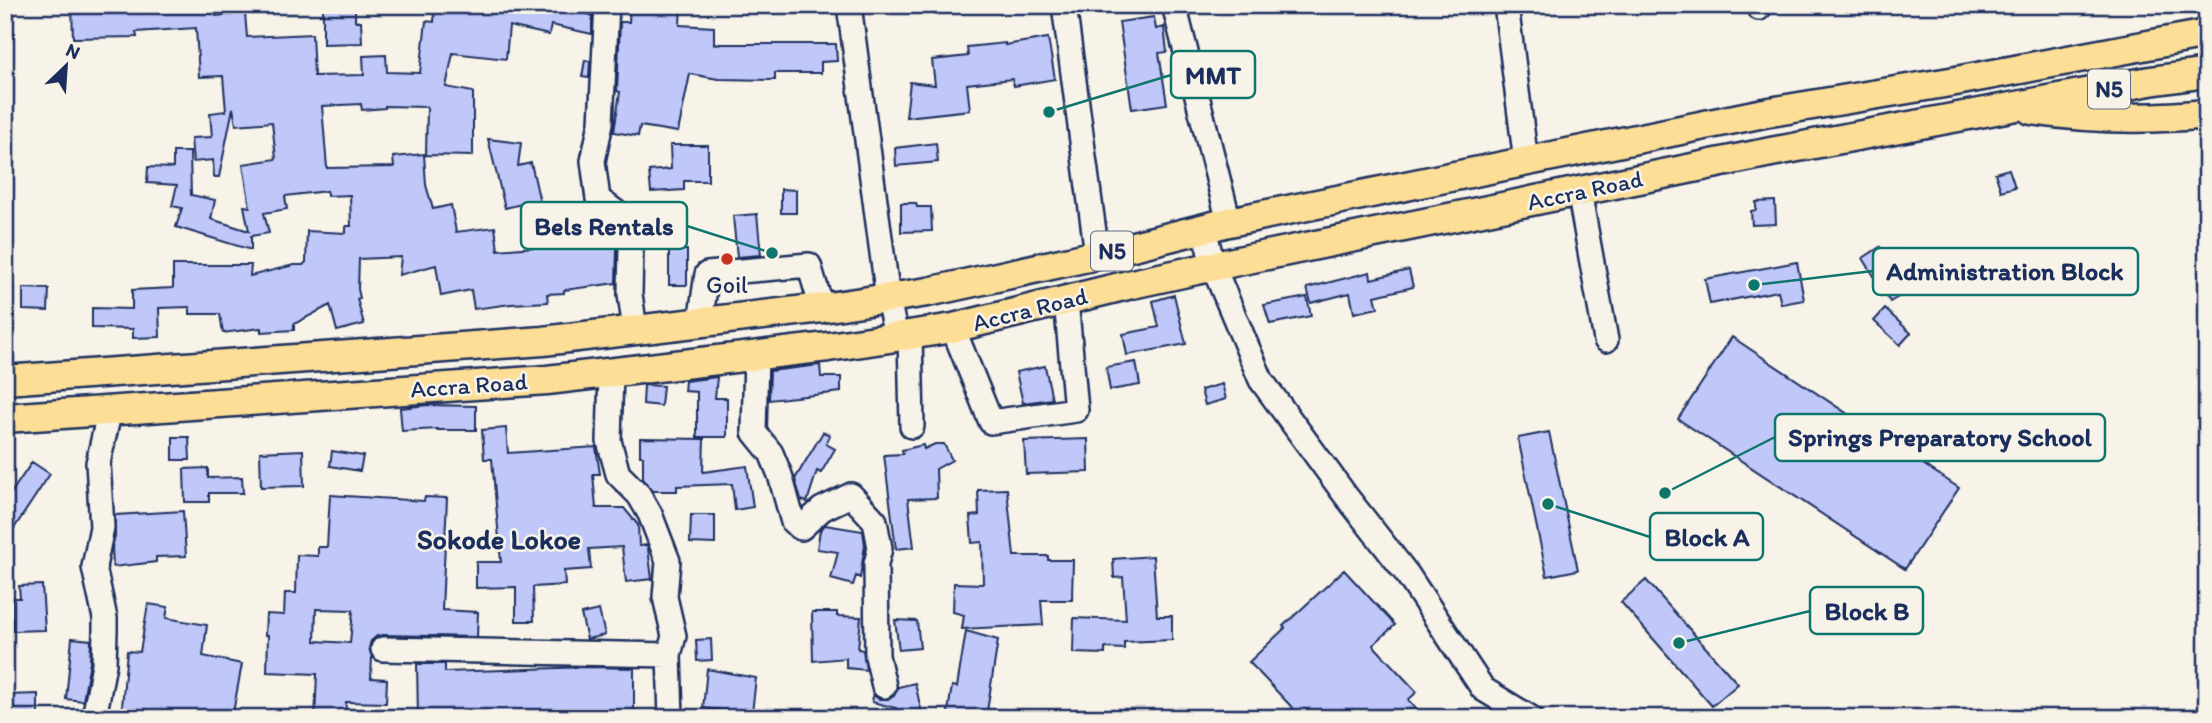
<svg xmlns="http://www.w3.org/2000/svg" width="2212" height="723" viewBox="0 0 2212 723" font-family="Itim,sans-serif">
	<rect width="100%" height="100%" fill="#f7f3e8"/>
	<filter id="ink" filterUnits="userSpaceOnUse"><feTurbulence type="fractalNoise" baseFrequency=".0143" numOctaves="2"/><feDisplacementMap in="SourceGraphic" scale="14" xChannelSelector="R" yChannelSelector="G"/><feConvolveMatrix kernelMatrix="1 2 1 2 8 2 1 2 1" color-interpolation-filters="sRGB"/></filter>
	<g filter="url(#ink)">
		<path fill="#c0c7f9" stroke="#1b2f5e" stroke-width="2" fill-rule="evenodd" d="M72 5H216V16L245 13 247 37 312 34 314 76 364 75 363 56 386 55 387 72 420 73 426 21 434 22 435 5H551L592 15V34L551 25 549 35 509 26 506 59 453 53 446 87 473 92V156L426 155 427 107 385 106V108L362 110 361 104 322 106 327 168 394 167 393 157 424 154 426 185 433 209 451 205 456 232 495 227 498 250 534 247 522 204 505 208 488 139 521 143 518 166 531 163 545 224 560 223 561 226 599 219 604 247 616 245 617 249 616 283 564 290V293L547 294 548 302 511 304 474 309 471 290 441 296 436 265 399 275 401 257 359 259 358 289 360 298 357 299 364 324 337 331 330 305 294 324V330L261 332V328L223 333 220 314H190V307L159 308 160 337 133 338V329L92 328V308L132 309V290L173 288V265H251L250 276 294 265H303L306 262 307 231 346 233V226H351L350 195 327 196V191L285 196 287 209 264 213 269 233 251 236V250L176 227 182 208 172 206 177 185 147 183 148 167 173 168V152H190L191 195 215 200 211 219 249 231 244 206 250 207 243 164 276 159 272 122 236 125 233 108 219 177H214L213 160 193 162 191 138 212 137 210 113 226 111 223 76 199 77 196 28 136 32 137 37 73 38Z
			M630 5H681L680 25 714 27V44H836L837 61 821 62V73H775V80L718 79 690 74 678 132 640 126 638 136 614 132 620 92 617 91 620 22H629Z
			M323 7 355 8V21H361L362 43 323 44Z
			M1154 17 1156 29 1164 27 1167 52 1159 53 1167 104 1132 109 1119 22Z
			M1048 38 1055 79 1014 86 1012 79 967 84 970 110 906 117 910 82 935 85 932 60 968 56 967 47 1005 43V45Z
			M585 60 590 61 589 78 582 77Z
			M936 143 938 162 896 166 895 148Z
			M670 145H708V181H684V190L651 192 649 171 671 169Z
			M2009 169 2015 187 2001 191 1995 173Z
			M781 189 796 190V213H781Z
			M1775 201 1776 224 1752 225 1751 211 1756 210V202Z
			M901 203H916L917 207H931L932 231 901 232Z
			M757 214 761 255 737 257 733 216Z
			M1880 247 1885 256 1894 250 1917 286 1890 302 1863 258Z
			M669 250H687V285H669Z
			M1797 262 1804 300 1781 304 1778 291 1710 304 1705 279Z
			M1409 270 1413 287 1375 296 1378 308 1354 313 1350 293 1311 303 1307 288 1370 272 1371 279Z
			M23 288 49 289 48 311 23 310Z
			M1174 295 1186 344 1127 355 1123 334 1159 327 1153 301Z
			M1307 297 1311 316 1270 324 1264 305Z
			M1885 309 1911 333 1900 345 1874 321Z
			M1732 337 1959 488 1905 569 1678 419Z
			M1136 362 1140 385 1110 390 1106 367Z
			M820 365 821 377H841V392L769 400 770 371Z
			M1045 366 1052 399 1023 403 1016 372Z
			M717 377 715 398H727V437H697V392L684 391 685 381Z
			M1222 384 1226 399 1205 405 1201 390Z
			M644 385 663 386 661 406 643 404Z
			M428 405 476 406V430H438V429L402 431 400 408Z
			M506 428 508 453 596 447 600 474H593L596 508H624L638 525 639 546 647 545 648 548 652 579 626 582 622 547 589 549 591 569 564 571 565 585 533 587 534 621H516V587L476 588V562H501L492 459H484L482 430Z
			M823 432 830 435 826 444 835 449 821 473 817 471 807 502 801 500 795 479Z
			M1549 432 1578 570 1547 576 1518 438Z
			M173 437H189L190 460H173Z
			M640 438 704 439 703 472 747 466 753 507 735 510 732 484 677 486V491H653L643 479V456H640Z
			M1088 439 1089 472 1026 474 1024 441Z
			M935 444H944L952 460 936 469 937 498 908 499 914 547 896 549 884 455 903 454 902 450 923 445 924 449Z
			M303 450 304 486 261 487 260 452Z
			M332 451 363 456 360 471 330 466Z
			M32 462 50 474 5 542V502Z
			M208 468V478L242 477 243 493H209V502H185L184 469Z
			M1007 489 1014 556H1048V560H1073L1072 600H1041L1043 625 962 629 964 615 953 612 954 583 983 584 982 542 972 543 970 516 979 515 978 490Z
			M330 495 424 501 425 497 447 498 442 610 478 612 477 637 383 635 377 636 371 641 369 648 372 657 371 678 387 679 386 703 346 702 345 718H315L317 674 267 672 268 635H265L266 614 284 615 285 593H296L297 555 318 556V547H327ZM316 609 353 610 350 643 315 641Z
			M183 511 186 556 156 557V562L113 567 112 547 115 536V515Z
			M691 515H715V544L690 543Z
			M825 525 863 531 865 545 860 578 856 576 853 585 831 579 838 552 817 549 820 530Z
			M1153 556 1157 616H1172V640L1124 642V649L1105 648V654L1073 653 1074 618 1126 620 1123 577 1114 578 1113 559Z
			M1344 570 1395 625 1373 645 1417 692 1408 700 1425 718H1302L1249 662 1285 628 1283 626Z
			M1646 580 1738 684 1712 706 1621 602Z
			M42 585 45 630 13 631 12 598H20L19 586Z
			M148 604 168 607 166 618 207 625 203 656 242 664 232 718H121L127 651 140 652Z
			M599 610 605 635 587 639 581 614Z
			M812 612H837V616L861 617 858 649 863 650 866 670 846 668V658L813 661Z
			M895 620 917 621 920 648 899 650Z
			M966 631 998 640 986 718H947L952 686 957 687Z
			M72 638 91 640 90 662 83 701 66 699Z
			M711 639 712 660 697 661 696 640Z
			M417 664H445V672L588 667 634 668V718H524V714L418 718Z
			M707 669 756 678 752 713 703 708Z
			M915 683 923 718H898L896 708 872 702 873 695 879 699H888L894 696 898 687Z
			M38 694V718H5V695Z"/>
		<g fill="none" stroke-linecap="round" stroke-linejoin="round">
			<g stroke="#1b2f5e" stroke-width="28">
				<path id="minor" d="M607 5 601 123 593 161 598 199 620 215 631 247 630 294 635 330
					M849 5 888 298 896 337
					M1064 5 1097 255
					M1174 5 1229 222
					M1506 5 1526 162
					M1758 5 1759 8
					M1579 191 1606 340
					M1204 228 1213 266 1261 380 1346 496 1407 574 1483 689 1531 718
					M700 323 707 274 809 265 822 308
					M953 328 991 422 1076 410 1066 300
					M910 335 912 426
					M756 356 754 432 771 453 780 475 793 522 801 528 822 509 851 495 875 521 880 548 876 564 877 656 884 686
					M611 372 609 441 618 474 639 495 650 514 668 561 665 597 674 636 669 655 671 718
					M383 649 669 655
					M94 718 104 664 105 631V618L94 567 102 527 98 463 110 409"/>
			</g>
			<g stroke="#1b2f5e" stroke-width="33">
				<path id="major" d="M2031 110C2090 119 2148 120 2207 114
					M5 380 543 341 822 308 928 292 1097 255 1229 222 1764 113 1956 81 2207 34
					M5 418 547 380 828 347 896 337 953 328 1132 284 1238 261 1771 152 2150 81 2207 73"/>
			</g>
			<use href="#minor" stroke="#f7f3e8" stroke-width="23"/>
			<use href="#major" stroke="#fdde96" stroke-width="28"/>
		</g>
	</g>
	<circle fill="#c8321e" stroke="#f7f3e8" stroke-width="2.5" cx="727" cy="259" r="7"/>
	<g text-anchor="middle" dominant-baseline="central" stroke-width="5" stroke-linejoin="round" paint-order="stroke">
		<g fill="#f7f3e8" stroke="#5d6a87" stroke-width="2">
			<rect x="2088" y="69.5" width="42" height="39" rx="5"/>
			<rect x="1091" y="231.5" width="42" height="39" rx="5"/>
		</g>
		<g font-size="23" font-weight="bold" fill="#1b2f5e">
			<text x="2109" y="89">N5</text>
			<text x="1112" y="251">N5</text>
		</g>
		<g font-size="24" fill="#1b2f5e" stroke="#f7f3e8">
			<text transform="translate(1585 190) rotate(-12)">Accra Road</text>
			<text transform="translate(1030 309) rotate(-14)">Accra Road</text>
			<text transform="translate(469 385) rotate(-4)">Accra Road</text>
		</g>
		<g font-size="24" fill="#1b2f5e" stroke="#f7f3e8">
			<text x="727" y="284">Goil</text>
		</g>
		<g font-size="28" font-weight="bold" fill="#1b2f5e" stroke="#f7f3e8">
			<text x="499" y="539">Sokode Lokoe</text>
		</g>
	</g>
	<path fill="none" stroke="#0f766e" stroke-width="2.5" d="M1049 112L1171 75M772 253L687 226M1754 285L1873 271M1665 493L1775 437M1548 504L1650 537M1679 643L1810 611"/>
	<g fill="#0f766e" stroke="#f7f3e8" stroke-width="2.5">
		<circle cx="1049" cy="112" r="7"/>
		<circle cx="772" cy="253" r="7"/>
		<circle cx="1754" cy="285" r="7"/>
		<circle cx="1665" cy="493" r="7"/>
		<circle cx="1548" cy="504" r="7"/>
		<circle cx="1679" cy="643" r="7"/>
	</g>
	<g fill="#f7f3e8" stroke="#0f766e" stroke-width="2.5">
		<rect x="1171" y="51" width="84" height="47" rx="7"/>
		<rect x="521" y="202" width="166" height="47" rx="7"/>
		<rect x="1873" y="248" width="265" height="47" rx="7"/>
		<rect x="1775" y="414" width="330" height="47" rx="7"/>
		<rect x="1650" y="513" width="113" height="47" rx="7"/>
		<rect x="1810" y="587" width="113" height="47" rx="7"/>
	</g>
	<g font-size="26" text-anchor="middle" font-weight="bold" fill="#1b2f5e">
		<text x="1213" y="84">MMT</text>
		<text x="604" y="235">Bels Rentals</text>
		<text x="2005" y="280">Administration Block</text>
		<text x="1940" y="446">Springs Preparatory School</text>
		<text x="1707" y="546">Block A</text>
		<text x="1867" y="620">Block B</text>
	</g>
	<rect width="2212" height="723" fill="none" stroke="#f7f3e8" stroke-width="28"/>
	<rect x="14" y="14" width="2184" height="695" fill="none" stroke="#1b2f5e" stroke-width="2.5" filter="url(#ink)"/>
	<g transform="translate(66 66) rotate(25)" stroke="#f7f3e8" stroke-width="5" paint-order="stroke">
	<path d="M0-5L12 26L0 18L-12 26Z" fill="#1b2f5e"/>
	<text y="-10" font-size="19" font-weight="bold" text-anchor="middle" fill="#1b2f5e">N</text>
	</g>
</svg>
